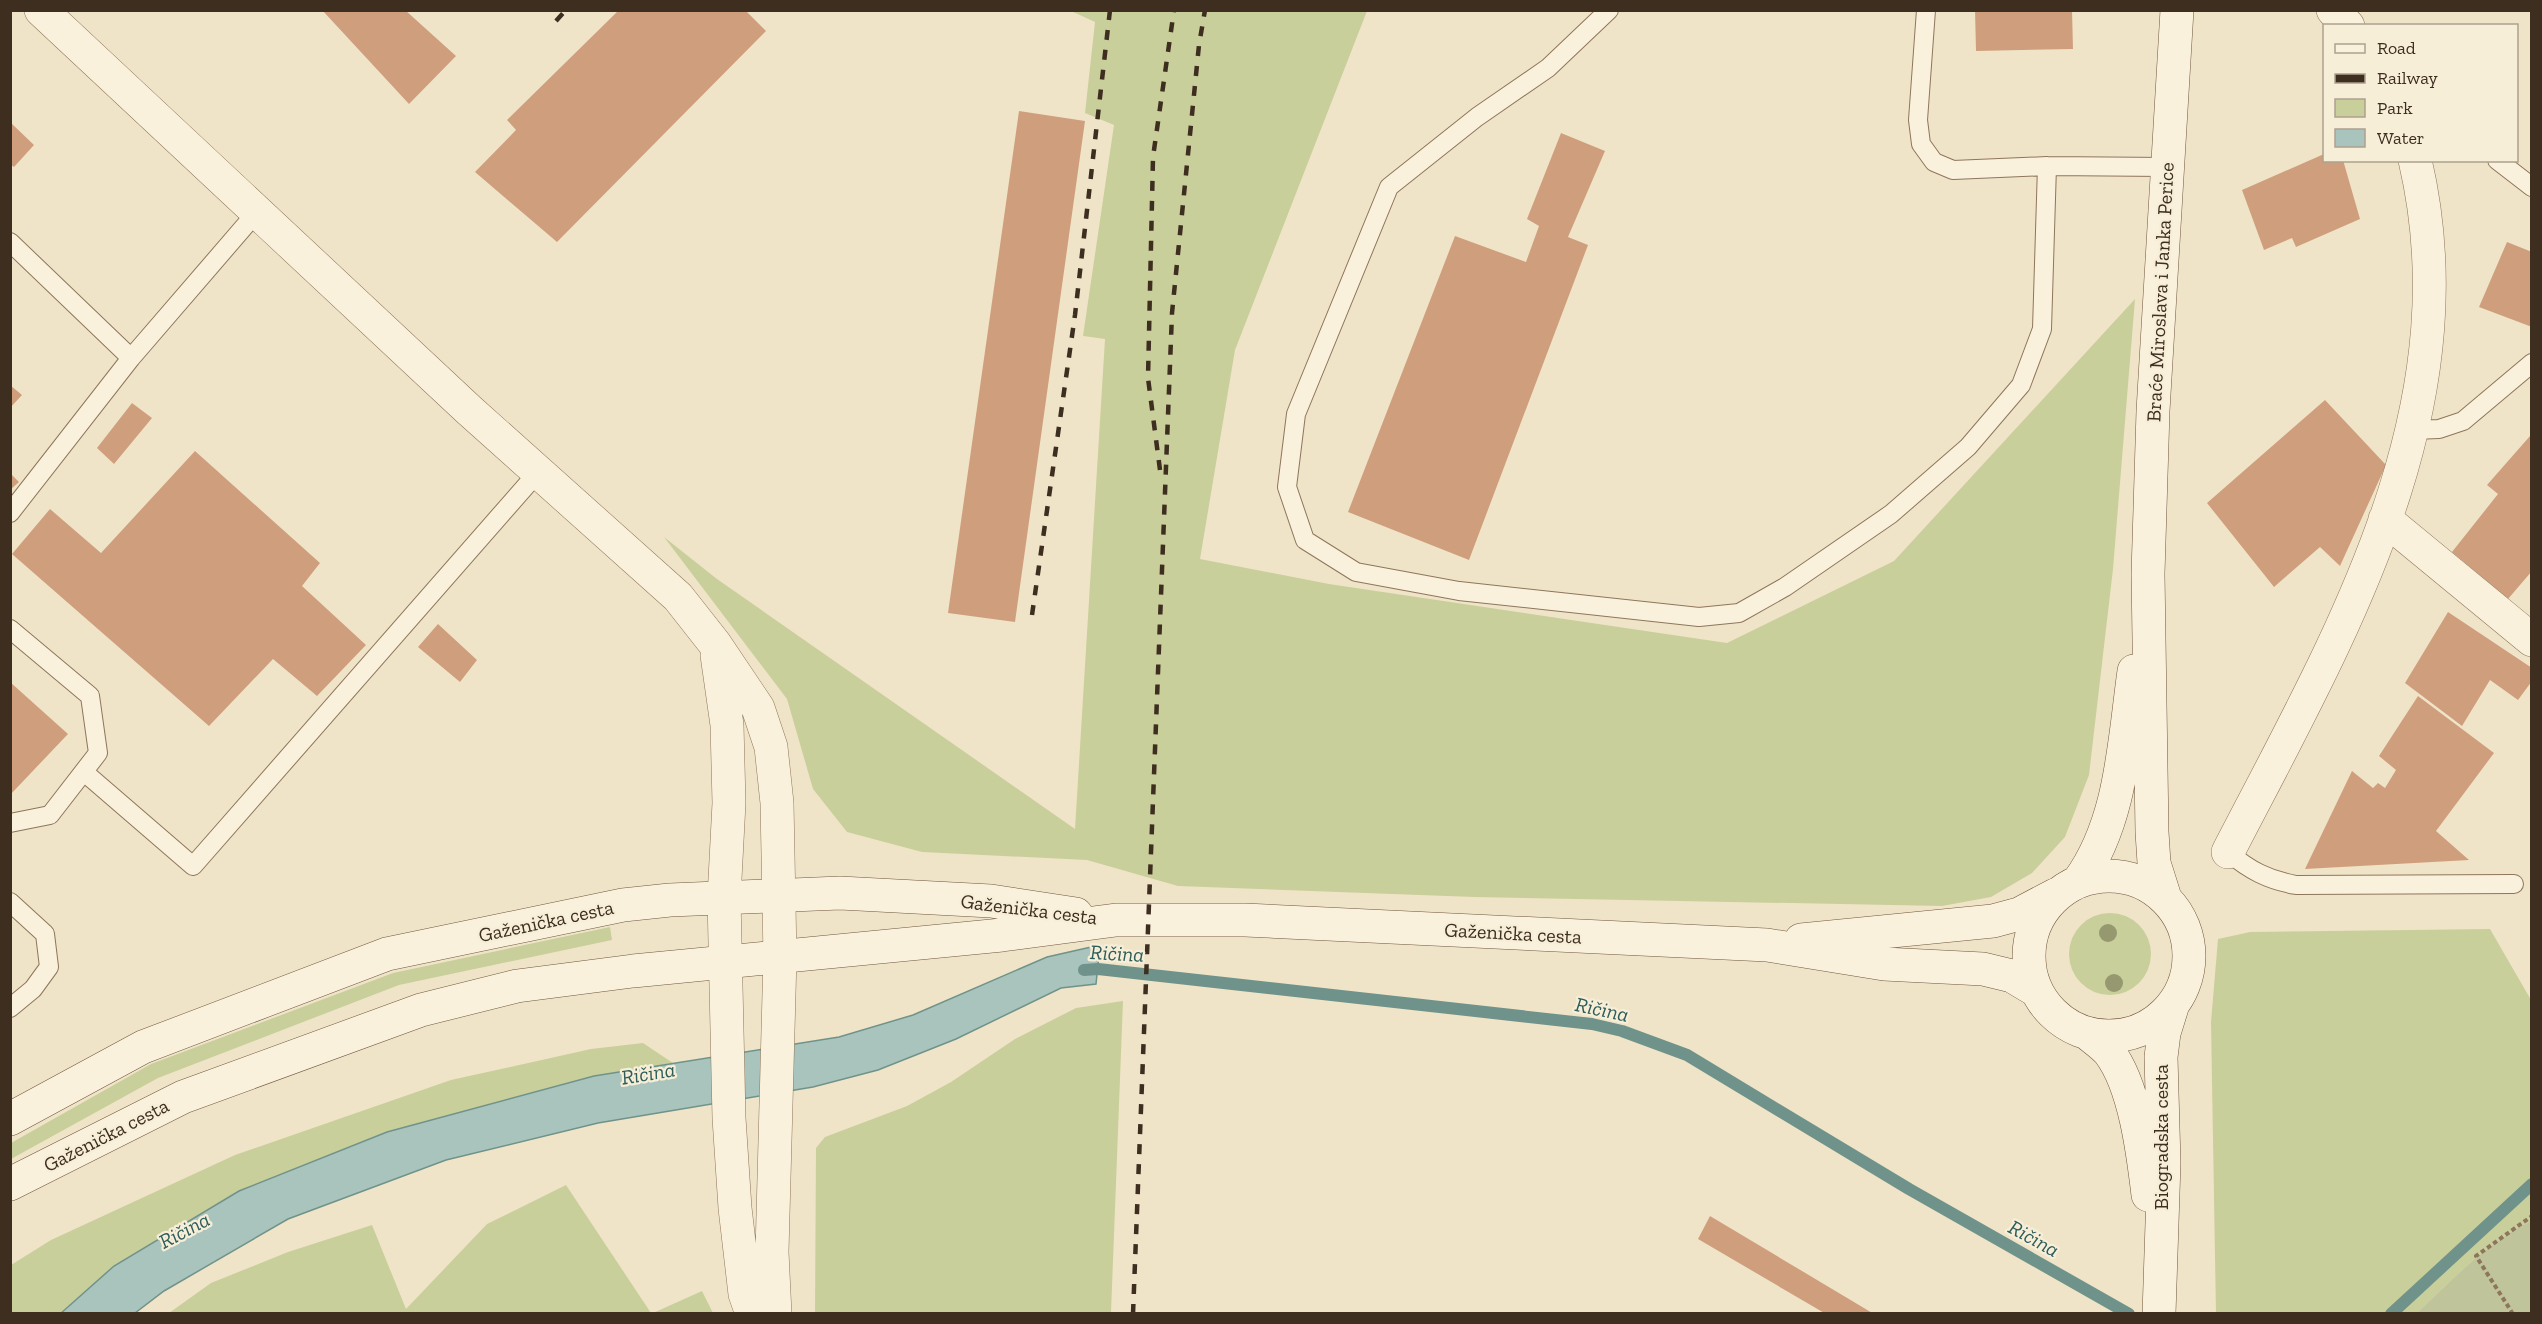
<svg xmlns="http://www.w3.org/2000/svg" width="2542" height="1324" viewBox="0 0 2542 1324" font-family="'Zilla Slab',serif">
	<rect width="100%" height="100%" fill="#f0e4c8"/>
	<path fill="#c9cf9b" d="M1071 11H1367L1235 350 1200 559 1329 584 1727 643 1894 561 2135 299 2113 569 2089 775 2065 837 2032 873 1991 897 1942 906 1474 897 1178 886 1087 860 922 852 847 832 813 789 787 699 664 537 717 579 1075 829 1105 339 1083 336 1114 125 1085 113 1095 22Z
		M2069 954a41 41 0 1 1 82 0a41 41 0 1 1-82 0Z
		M610 927 612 940 399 985 158 1078 11 1159V1143L151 1064 393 973Z
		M2490 929 2531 1000V1221C2485 1244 2454 1278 2417 1313L2216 1314 2211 1022 2218 939 2250 932Z
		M1123 1001 1111 1313H815L816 1148 825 1137 907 1106 951 1082 1015 1039 1076 1008Z
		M643 1043 673 1063 594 1076 387 1132 239 1191 114 1266 60 1313 11 1314V1265L51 1240 235 1155 451 1080 591 1049Z
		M566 1185 651 1313H169L211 1283 288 1252 372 1225 406 1309 487 1224Z
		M702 1291 713 1313H653Z"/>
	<path fill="#bfc49a" d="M2531 1221V1313H2417C2454 1278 2485 1244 2531 1221Z"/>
	<path fill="#a9c4bc" stroke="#6f938a" stroke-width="1.5" d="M1100 945 1096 984 1061 988 956 1039 878 1070 813 1087 598 1123 446 1160 288 1219 164 1291 135 1313 60 1314 114 1266 239 1191 387 1132 594 1076 839 1037 913 1015 1047 957Z"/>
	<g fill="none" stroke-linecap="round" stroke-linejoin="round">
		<path stroke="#6f938a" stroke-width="12" d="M1084 970 1098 969 1592 1024 1622 1031 1687 1055 1909 1189 2129 1314
			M2391 1314 2532 1184"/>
	</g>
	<path fill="#cf9f7d" d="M322 10H405L456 56 409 104Z
		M619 10H745L766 31 557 242 475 172 516 130 507 120Z
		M1975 10H2072L2073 49 1976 51Z
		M1019 111 1085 121 1015 622 948 613Z
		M10 122 34 145 14 167 10 164Z
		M1561 133 1605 151 1568 237 1588 245 1469 560 1348 512 1455 236 1526 262 1539 226 1527 219Z
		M2324 154V160H2343L2360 219 2296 247 2292 238 2264 250 2242 190Z
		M2507 242 2532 252V327L2479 307Z
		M10 385 22 395 10 408Z
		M2325 400 2386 465 2340 566 2320 547 2274 587 2207 503Z
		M132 403 152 418 114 464 97 448Z
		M2530 436 2532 571 2508 599 2452 552 2498 494 2487 485Z
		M195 451 320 563 302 586 366 645 317 696 273 659 209 726 12 554 50 509 101 553Z
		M10 473 19 482 10 490Z
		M2448 612 2532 668V681L2518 700 2490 680 2462 726 2405 683Z
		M438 624 477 660 460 682 418 647Z
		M10 682 68 734 10 795Z
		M2418 696 2494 753 2436 831 2469 860 2305 869 2352 771 2373 788 2378 783 2385 788 2396 770 2379 756Z
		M1710 1216 1874 1314H1826L1698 1239Z"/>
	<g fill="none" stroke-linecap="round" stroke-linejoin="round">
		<g stroke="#8d765c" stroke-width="20">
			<path id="service" d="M1609 10 1548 68 1477 117 1389 187 1296 414 1287 487 1305 540 1356 572 1459 591 1699 617 1739 613 1785 587 1891 514 1968 447 2021 385 2042 329 2047 166
				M1926 10 1918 120 1921 144 1934 162 1953 170 2047 166 2167 167
				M2497 160 2532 187
				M10 242 131 358
				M2413 430 2439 429 2463 421 2532 363
				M10 513 131 358 256 213
				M10 629 90 696 98 753 50 815 10 823
				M84 772 193 866 539 471
				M2228 852C2249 870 2268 880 2296 885L2514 884
				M10 902 45 934 49 967 33 989 10 1008"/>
		</g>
		<g stroke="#8d765c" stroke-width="34">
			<path id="minor" d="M41 10 469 410 678 597 715 644 758 708 771 747 777 803 780 957 772 1252 775 1314
				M2333 10 2348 26
				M2385 519 2532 640
				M717 655 727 725 729 803 724 898 729 1118 735 1208 745 1294 752 1314
				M2228 852C2339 637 2474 412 2415 160"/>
		</g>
		<g stroke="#6f573f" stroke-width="34">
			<path id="secondary" d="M2029 956a80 80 0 1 1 160 0a80 80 0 1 1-160 0Z
				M2078 882C2122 822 2124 742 2134 671
				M2165 898 2154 863 2152 832 2148 574 2153 411 2177 10
				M1801 940 1993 921 2019 914 2055 895
				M2087 1033C2094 1039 2103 1045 2109 1052 2135 1086 2143 1153 2148 1195
				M10 1119 143 1047 387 954 623 905 670 900 840 893 991 901 1076 914
				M10 1184 183 1097 421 1010 517 986 633 971 1002 935 1116 920H1245L1767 945 1884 964 1983 969 2012 976 2037 991
				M2159 1314 2164 1163 2161 1057 2164 1033 2173 1004"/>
		</g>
		<path stroke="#8d765c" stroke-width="4" stroke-dasharray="4.5 3" stroke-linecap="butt" d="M2513 1314 2476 1256 2532 1216"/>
		<use href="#service" stroke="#faf1dc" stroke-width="18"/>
		<use href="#minor" stroke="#faf1dc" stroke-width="33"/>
		<use href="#secondary" stroke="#faf1dc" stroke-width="33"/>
		<path stroke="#3d2e20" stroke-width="4.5" stroke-dasharray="10 10" stroke-linecap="butt" d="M556 21 566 10
			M1160 470 1148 378 1153 157 1174 10
			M1032 615 1075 315 1110 10
			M1133 1314 1172 313 1199 45 1205 10"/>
	</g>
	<g fill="#96986f">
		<circle cx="2108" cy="933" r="9"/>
		<circle cx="2114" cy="983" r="9"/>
	</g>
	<g text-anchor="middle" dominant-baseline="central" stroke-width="4.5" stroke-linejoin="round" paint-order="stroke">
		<g font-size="20" fill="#3d2e20" stroke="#f7eed8">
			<text transform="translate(2160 292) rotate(-87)">Braće Miroslava i Janka Perice</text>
			<text transform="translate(1029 909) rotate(7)">Gaženička cesta</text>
			<text transform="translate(546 921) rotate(-12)">Gaženička cesta</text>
			<text transform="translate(1513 933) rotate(3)">Gaženička cesta</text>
			<text transform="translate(106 1135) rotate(-27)">Gaženička cesta</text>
			<text transform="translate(2161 1137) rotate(-90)">Biogradska cesta</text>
		</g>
		<g font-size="21" font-style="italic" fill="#2f5d5a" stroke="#f7eed8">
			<text transform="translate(1117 953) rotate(3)">Ričina</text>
			<text transform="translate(1602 1009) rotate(12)">Ričina</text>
			<text transform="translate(648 1073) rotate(-9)">Ričina</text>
			<text transform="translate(184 1230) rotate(-28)">Ričina</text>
			<text transform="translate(2034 1238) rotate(29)">Ričina</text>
		</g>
	</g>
	<rect width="2542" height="1324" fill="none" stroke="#3d2e20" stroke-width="24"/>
	<rect x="2323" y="24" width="195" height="138" fill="#f7eed8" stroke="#ada18e" stroke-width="1.5"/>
	<rect x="2335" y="44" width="30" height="9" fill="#faf1dc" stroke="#ada18e" stroke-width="1.5"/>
	<text x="2377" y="54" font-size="18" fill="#3d2e20">Road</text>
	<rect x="2335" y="74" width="30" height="9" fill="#3d2e20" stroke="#ada18e" stroke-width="1.5"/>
	<text x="2377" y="84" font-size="18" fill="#3d2e20">Railway</text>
	<rect x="2335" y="99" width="30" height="18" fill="#c9cf9b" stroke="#ada18e" stroke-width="1.5"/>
	<text x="2377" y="114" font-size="18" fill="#3d2e20">Park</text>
	<rect x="2335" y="129" width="30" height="18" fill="#a9c4bc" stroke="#ada18e" stroke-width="1.5"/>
	<text x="2377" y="144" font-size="18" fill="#3d2e20">Water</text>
</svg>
